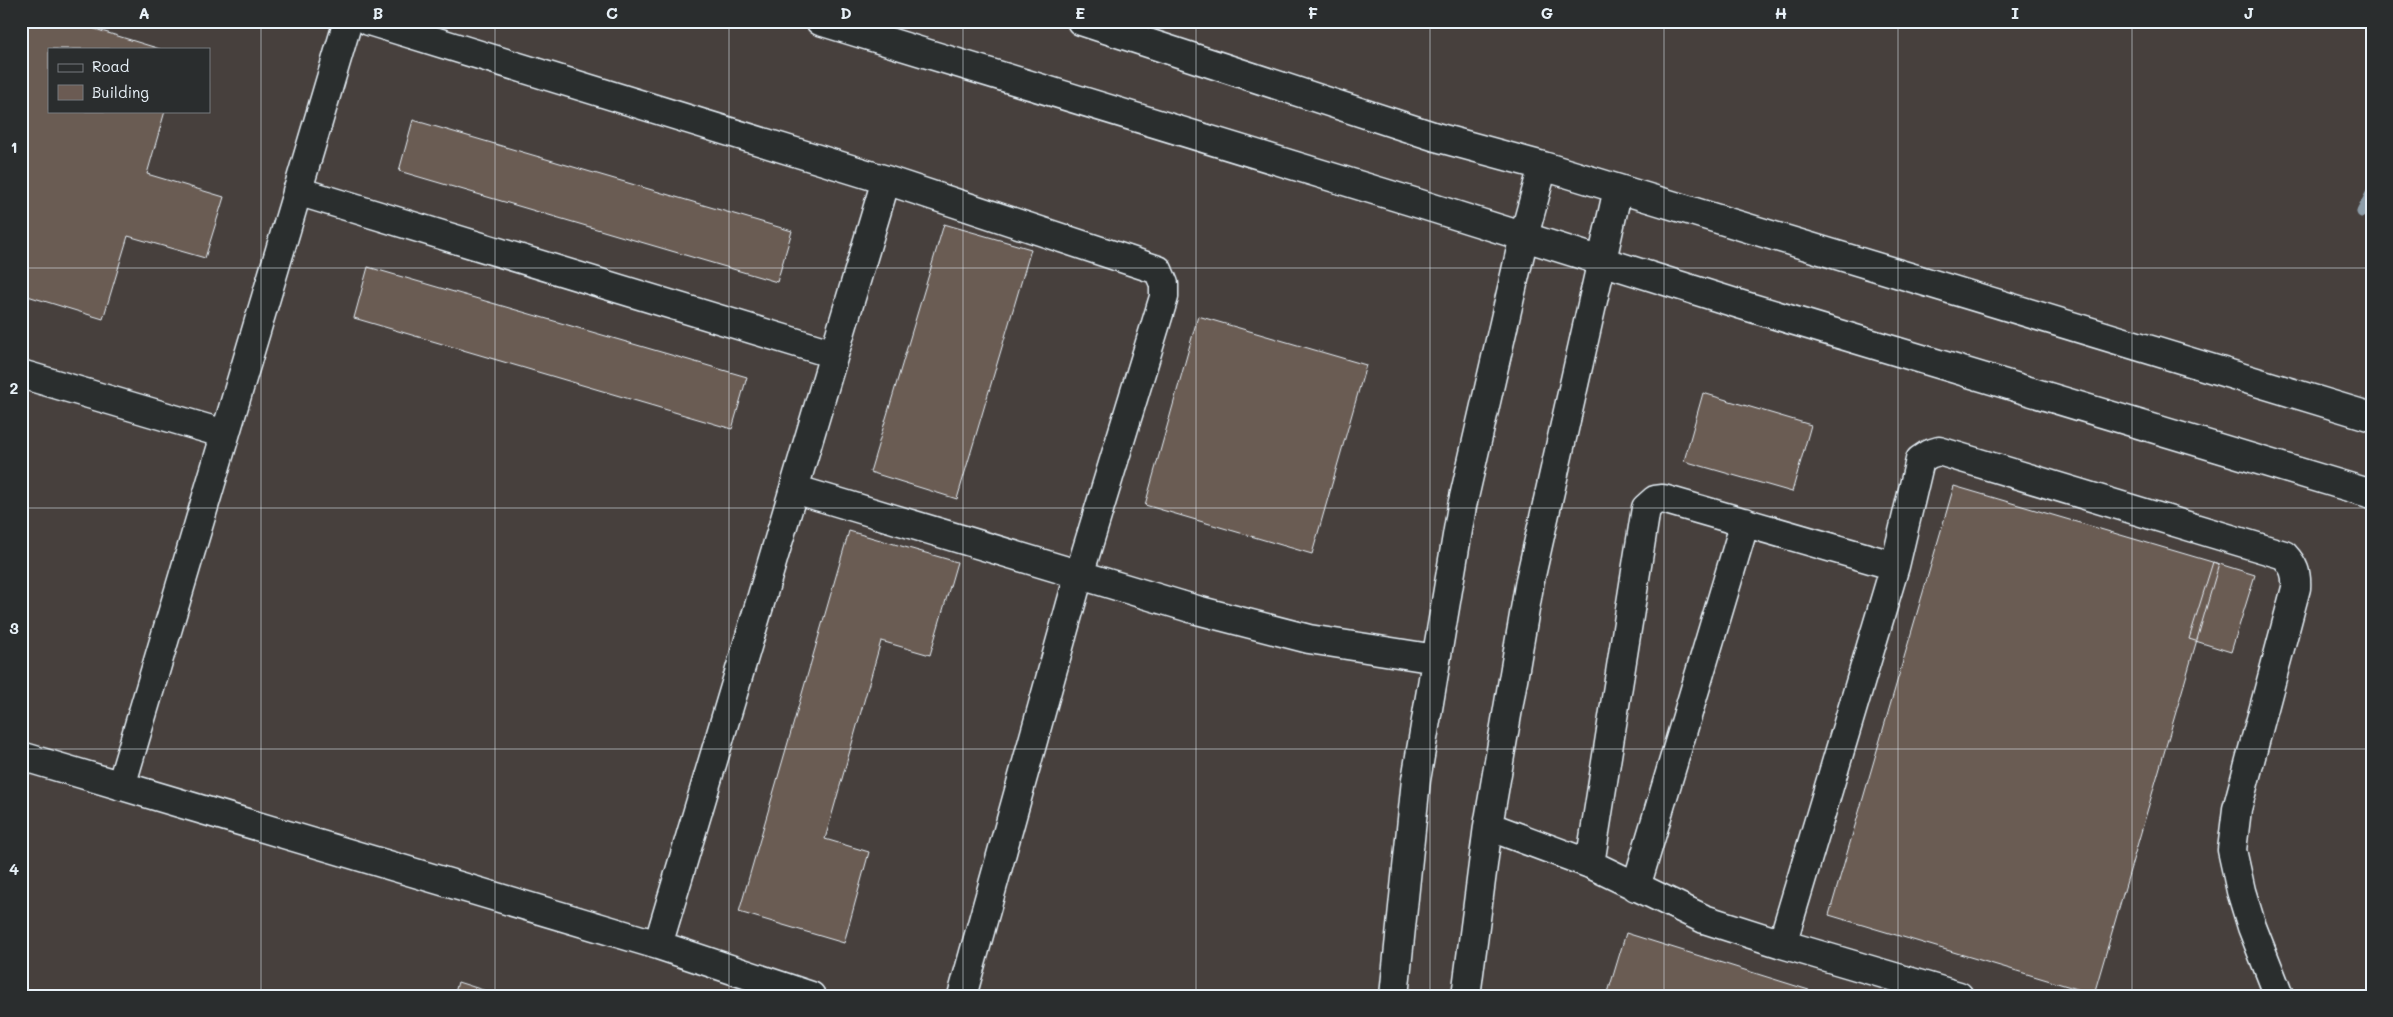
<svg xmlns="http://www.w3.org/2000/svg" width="2393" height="1017" viewBox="0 0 2393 1017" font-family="Mali,sans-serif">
	<rect width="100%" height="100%" fill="#373635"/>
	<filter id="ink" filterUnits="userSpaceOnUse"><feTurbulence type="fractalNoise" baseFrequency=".02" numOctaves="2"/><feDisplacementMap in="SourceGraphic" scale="10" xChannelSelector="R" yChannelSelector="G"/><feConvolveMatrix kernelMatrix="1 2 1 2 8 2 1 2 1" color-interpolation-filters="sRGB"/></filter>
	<g filter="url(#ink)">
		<path fill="#47413e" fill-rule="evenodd" d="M21 21H2372V996H21ZM49 49H209V111H49Z"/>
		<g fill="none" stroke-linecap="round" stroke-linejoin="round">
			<path stroke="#8c9ca8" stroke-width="11" d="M2362 212 2372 192"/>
		</g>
		<path fill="#6b5b53" stroke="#e8f1f8" d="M21 21H69L160 49H49V111H165L147 174 224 197 205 258 128 236 103 319 21 294Z
			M413 120 792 231 777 282 399 171Z
			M944 224 1031 249 957 499 870 472Z
			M368 267 747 377 732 429 354 318Z
			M1198 316 1366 365 1312 554 1145 505Z
			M1703 393 1811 425 1792 492 1684 461Z
			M1954 486 2219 564 2094 994 1829 915Z
			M849 531 957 562 930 655 881 641 825 839 869 852 844 943 739 912Z
			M2213 562 2255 575 2231 652 2189 639Z
			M1626 933 1828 996H1607Z
			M458 982 502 996H454Z"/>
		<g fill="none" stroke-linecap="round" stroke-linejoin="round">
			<g stroke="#e8f1f8" stroke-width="31">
				<path id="minor" d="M369 21 886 180 1158 270 1164 284V297L1079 575 962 996
					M820 21 1420 204 1742 305 2372 494
					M1081 21 1436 137 1543 166 2372 417
					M297 191 834 354
					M21 374 225 434
					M794 489 1197 610 1309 639 1436 659
					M21 756 658 945 811 996
					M121 786 348 21
					M1488 826 1590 864 1704 919 1782 944 1959 996
					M1590 864 1646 508 1655 500 1663 499 1895 566
					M1636 887 1745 522
					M1782 944 1895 566 1920 460 1929 454 1939 451 2284 555C2294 566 2297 573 2296 588L2237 809 2232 850 2241 891 2252 927 2279 996
					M658 945 886 180
					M1394 996 1416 780 1462 506 1524 236 1543 166
					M1466 996 1488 826 1530 580 1618 189"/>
			</g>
			<use href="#minor" stroke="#2a2d2e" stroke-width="28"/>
		</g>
	</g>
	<path fill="none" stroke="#e8f1f8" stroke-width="1" stroke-opacity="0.55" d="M261 21V996M495 21V996M729 21V996M963 21V996M1196 21V996M1430 21V996M1664 21V996M1898 21V996M2132 21V996M21 268H2372M21 508H2372M21 749H2372"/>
	<rect width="2393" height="1017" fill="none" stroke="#2a2d2e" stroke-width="55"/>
	<rect x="48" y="48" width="162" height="65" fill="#2a2d2e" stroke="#767b7f"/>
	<rect x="58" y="64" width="25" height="8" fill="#2a2d2e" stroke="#767b7f"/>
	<text x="92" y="72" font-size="15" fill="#e8f1f8">Road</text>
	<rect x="58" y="85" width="25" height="15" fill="#6b5b53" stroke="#767b7f"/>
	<text x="92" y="98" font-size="15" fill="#e8f1f8">Building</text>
	<rect x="28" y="28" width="2338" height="962" fill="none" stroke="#e8f1f8" stroke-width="2"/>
	<g font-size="16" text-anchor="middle" font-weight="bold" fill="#e8f1f8">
		<text x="144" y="19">A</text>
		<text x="378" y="19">B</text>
		<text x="612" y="19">C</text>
		<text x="846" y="19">D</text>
		<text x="1080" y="19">E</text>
		<text x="1313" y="19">F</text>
		<text x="1547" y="19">G</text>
		<text x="1781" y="19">H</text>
		<text x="2015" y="19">I</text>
		<text x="2249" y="19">J</text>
		<text x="14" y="153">1</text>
		<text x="14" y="394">2</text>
		<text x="14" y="634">3</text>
		<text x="14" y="875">4</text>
	</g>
</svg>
